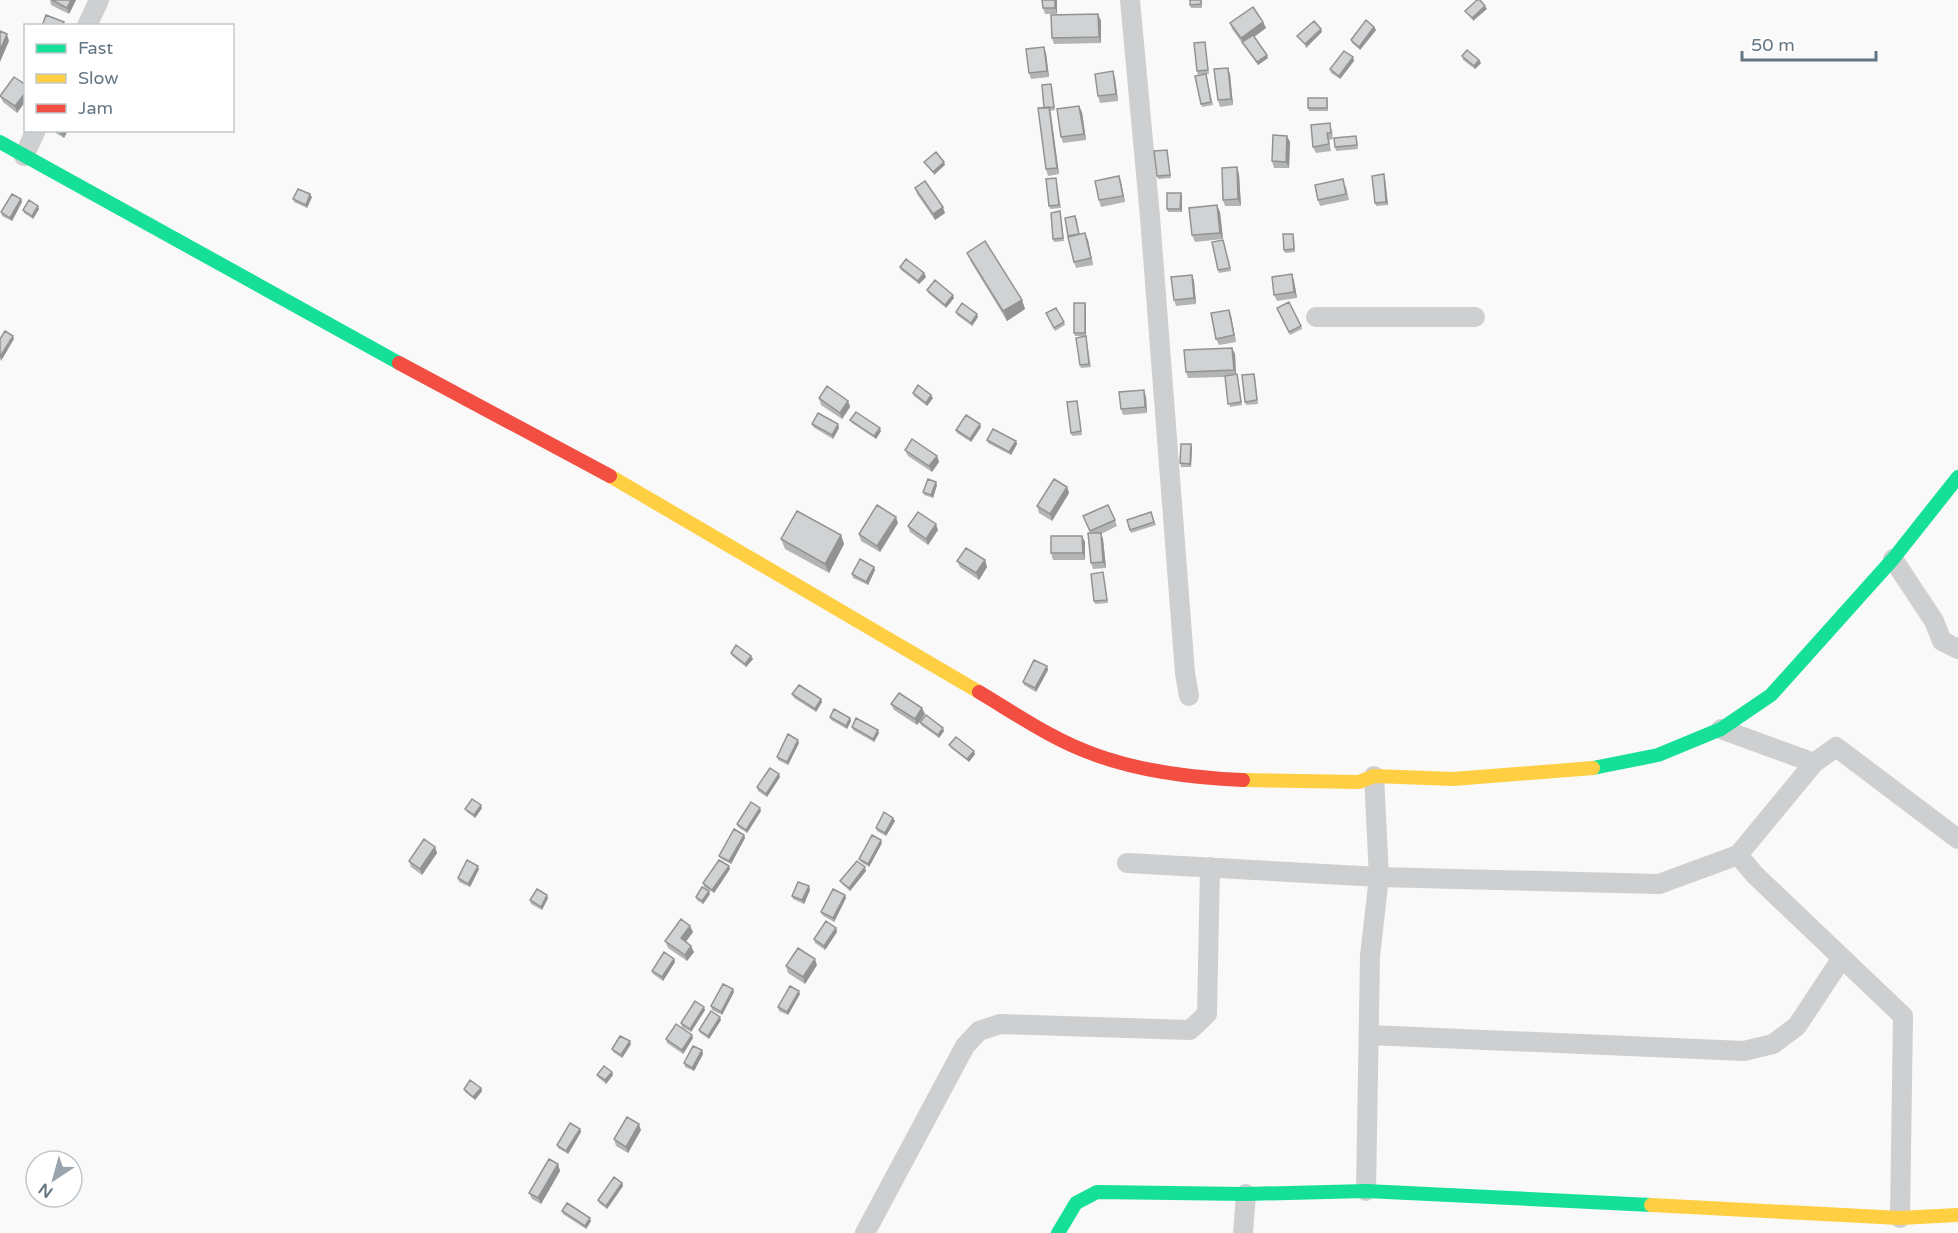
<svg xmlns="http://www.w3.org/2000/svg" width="1958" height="1233" viewBox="0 0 1958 1233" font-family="'Varela Round',sans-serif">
	<rect width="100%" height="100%" fill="#f9f9f9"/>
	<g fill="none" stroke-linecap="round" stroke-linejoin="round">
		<path stroke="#cecfd0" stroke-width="20" d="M1130 0 1150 217 1185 673 1189 696
			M87 26 99 0
			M24 156 36 130
			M1316 317H1475
			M1893 559 1934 621 1942 641 1958 649
			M1721 729 1814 763
			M1738 855 1755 875 1903 1016 1900 1218
			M1127 863 1379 877 1659 884 1738 855 1814 763 1836 747 1958 839
			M1369 1035 1744 1051 1773 1044 1797 1026 1842 958
			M1366 1191 1370 956 1379 877 1374 776
			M865 1233 965 1046 979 1031 1000 1024 1190 1030 1207 1014 1210 867
			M1243 1233 1246 1194"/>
		<path stroke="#16e098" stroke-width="14" d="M0 142 399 363
			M1593 768 1658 755 1721 729 1771 695 1893 559 1958 477
			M1058 1233 1076 1203 1097 1192 1246 1194 1366 1191 1651 1205"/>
		<path stroke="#ffcf43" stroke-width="14" d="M610 476 979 692
			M1243 780 1359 782 1374 776 1453 779 1593 768
			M1651 1205 1900 1218 1958 1215"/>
		<path stroke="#f24e42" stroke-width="14" d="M399 363 610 476
			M979 692C1016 714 1053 740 1093 754 1139 771 1194 778 1243 780"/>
	</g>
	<path fill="#b3b5b5" d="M50 0H76L69 14 51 5Z
		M1057 0V14H1045L1043 8Z
		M1202 0V8H1191L1190 5Z
		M1098 14 1101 21V43L1054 44 1052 38Z
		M1263 22 1266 28 1254 37 1268 58 1258 65 1232 29 1230 23Z
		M1374 27 1376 30 1360 50 1352 43 1351 40Z
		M1205 42 1209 74H1206L1213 105 1202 107 1201 104 1206 74 1198 75 1197 71Z
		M1046 53 1049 77 1031 79 1029 73Z
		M1462 56 1479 60 1481 63 1475 69 1463 60Z
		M1353 57 1354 61 1340 79 1331 73 1330 69Z
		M1230 74 1233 105 1220 107 1218 100Z
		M14 77 17 113 3 102 0 96Z
		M1115 78 1118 101 1100 103 1098 96Z
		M1052 87 1055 110 1050 111 1059 174 1048 176 1046 169 1044 108Z
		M1327 98 1328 101V111H1309L1308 108Z
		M1082 112 1086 140 1063 143 1061 137Z
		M1332 129 1333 139 1329 140 1331 151 1316 153 1313 147Z
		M53 130H68L64 138 54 132Z
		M1287 136 1290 142 1289 168H1274L1272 161Z
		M1357 139 1358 149 1336 151 1335 147Z
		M1167 150 1171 178 1158 179 1157 176Z
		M1237 167 1239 174 1241 206H1225L1223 200Z
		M1119 176 1121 182 1125 202 1101 207 1099 200Z
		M1056 178 1061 208 1050 209 1049 206Z
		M1385 178 1388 205 1376 206 1375 203Z
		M1346 186 1349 200 1320 206 1318 200Z
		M915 188 945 213 935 220 917 194Z
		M1182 196V212H1168L1167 209Z
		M312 197 307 208 294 202 293 199Z
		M21 199 22 202 12 221 2 216 1 212Z
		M39 209 33 219 24 213 23 210Z
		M1220 212 1223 239 1195 242 1192 235Z
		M1061 215 1064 241 1054 242 1053 239Z
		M1065 218 1077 219 1079 235 1088 240 1093 265 1076 268 1074 262Z
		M1293 234 1294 237 1295 252 1285 253 1284 250Z
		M1224 243 1231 271 1219 273 1218 270Z
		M967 253 1022 300 1025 309 1007 321 971 262Z
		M900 267 924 273 926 277 919 284 901 270Z
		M1292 274 1294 281 1297 298 1277 301 1274 295Z
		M1192 275 1194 281 1196 304 1176 306 1174 300Z
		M927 290 954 298 946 308 928 293Z
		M1086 306V336H1075L1074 333Z
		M1229 310 1231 316 1236 342 1219 345 1216 339Z
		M1278 311 1301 326 1302 329 1290 335Z
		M956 312 978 317 972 326 957 315Z
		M1046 313 1064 322 1065 325 1055 331Z
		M1086 336 1091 367 1081 368 1080 365Z
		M1232 348 1235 354 1236 374H1237L1238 377 1242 405 1230 407 1225 377 1188 378 1186 372Z
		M1255 377 1258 404 1246 405 1245 402Z
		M913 393 933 398 927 406 914 396Z
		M1146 397 1147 413 1123 415 1121 409Z
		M819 398 848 401 850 407 842 419 821 405Z
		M1077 401 1082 435 1072 436 1071 433Z
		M850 420 881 431 876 439 852 423Z
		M812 424H838L839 428 833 439 813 427Z
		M981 427 971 442 957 433 956 430Z
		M987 440 1016 441 1017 444 1011 455 988 443Z
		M1191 444 1192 448 1191 467H1181L1180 463Z
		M905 450 937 456 939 462 932 472 908 456Z
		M937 485 933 498 924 495 923 492Z
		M1067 487 1069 493 1052 521 1039 513 1037 506Z
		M1151 512 1156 525 1131 533 1127 520Z
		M1083 516 1115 520 1117 526 1101 534 1103 539 1106 568 1093 569 1091 563V533Z
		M898 523 880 552 861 541 859 534Z
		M908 526 938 530 928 545 910 532Z
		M841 535 844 544 829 573 785 549 781 539Z
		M1082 536 1085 542V560H1053L1051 553Z
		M985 560 987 567 979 580 960 567 957 561Z
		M874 567 875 570 868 585 853 578 852 574Z
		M1103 572 1108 603 1095 604 1094 601Z
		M731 653 751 656 753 659 746 667 732 656Z
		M1047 666 1048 670 1036 692 1024 685 1023 682Z
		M792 694 821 699 822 702 816 712 794 698Z
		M891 704 925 714 917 725 894 710Z
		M830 717 850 718 851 721 847 729 831 720Z
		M920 722 944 731 939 738 921 725Z
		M852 727 879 733 874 742 853 730Z
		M799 743 788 765 778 760 777 757Z
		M949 745 975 754 969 762 951 748Z
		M780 777 767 797 758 791 757 787Z
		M482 808 475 818 467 812 465 809Z
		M761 811 747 833 738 827 737 824Z
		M893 818 895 821 886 836 877 831 876 828Z
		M744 835 745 838 731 864 721 859 719 856Z
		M882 843 869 867 861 862 859 859Z
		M435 847 437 853 422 875 411 867 409 861Z
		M729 866 730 869 714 893 704 887 703 883Z
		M479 869 470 887 459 882 458 878Z
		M866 871 850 891 842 884 840 881Z
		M809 886 810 890 804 904 793 899 792 896Z
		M709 891 710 894 703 904 697 900 696 897Z
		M845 895 846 898 834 922 822 915 821 912Z
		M548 898 542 910 531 904 530 900Z
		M690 926 693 932 686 942 694 952 687 961 668 948 665 941Z
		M836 928 837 932 825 950 815 943 814 939Z
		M674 959 675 962 663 981 653 974 652 971Z
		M817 965 805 984 788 973 786 966Z
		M734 992 722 1015 712 1010 711 1006Z
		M800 994 788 1015 779 1011 778 1007Z
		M705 1010 691 1032 682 1027 681 1023Z
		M721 1020 709 1039 700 1033 699 1030Z
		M693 1038 683 1054 667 1043 666 1039Z
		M631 1044 622 1058 613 1052 612 1049Z
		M702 1050 703 1054 694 1071 685 1067 684 1063Z
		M597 1075H613L606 1084 599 1078Z
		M481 1088 482 1091 475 1100 465 1092 464 1089Z
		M580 1129 581 1132 568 1154 558 1148 557 1145Z
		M641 1130 628 1153 616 1146 614 1139Z
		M558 1164 560 1171 541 1204 532 1199 529 1193Z
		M622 1183 623 1186 607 1209 599 1203 598 1200Z
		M562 1211 591 1221 586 1229 563 1214Z"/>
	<path fill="#929394" d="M71 0H76L69 14 67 8Z
		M1055 0H1057V14L1055 8Z
		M1485 6 1487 9 1473 21 1472 18Z
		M1098 14 1101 21V43L1099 37Z
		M1263 22 1266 28 1244 44 1241 38Z
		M1374 27 1376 30 1360 50 1359 47Z
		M1321 29 1322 32 1306 48 1305 44Z
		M7 34 9 41 0 62V50Z
		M1044 47 1046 53 1049 77 1047 71Z
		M1267 55 1268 58 1258 65 1257 62Z
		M1353 57 1354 61 1340 79 1339 76Z
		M1479 60 1481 63 1475 69 1474 66Z
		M1228 68 1230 74 1233 105 1231 99Z
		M1113 71 1115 78 1118 101 1116 94Z
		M26 92V101L17 113 15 106Z
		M1079 106 1082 112 1086 140 1084 134Z
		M1049 107 1051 114 1059 174 1057 168Z
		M65 130H68L64 138 62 134Z
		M1287 136 1290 142 1289 168 1286 162Z
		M944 162 945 165 934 175 933 172Z
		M1237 167 1239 174 1241 206 1238 199Z
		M1384 174 1385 178 1388 205 1386 202Z
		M1119 176 1121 182 1125 202 1123 196Z
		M1181 193 1182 196V212L1180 209Z
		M310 194 312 197 307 208 306 205Z
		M21 199 22 202 12 221 10 218Z
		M1217 205 1220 212 1223 239 1220 233Z
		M38 206 39 209 33 219 32 216Z
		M943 207 945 213 935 220 933 214Z
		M1085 233 1088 240 1093 265 1091 258Z
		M924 273 926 277 919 284 918 281Z
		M1292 274 1294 281 1297 298 1294 292Z
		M1192 275 1194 281 1196 304 1194 298Z
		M953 295 954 298 946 308 945 305Z
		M1022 300 1025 309 1007 321 1003 311Z
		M1085 303 1086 306V336L1085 333Z
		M1229 310 1231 316 1236 342 1234 335Z
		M977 314 978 317 972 326 971 323Z
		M13 336 14 339 1 361 0 357Z
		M1232 348 1235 354 1236 376 1234 370Z
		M1144 390 1146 397 1147 413 1145 407Z
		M931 395 933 398 927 406 926 403Z
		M848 401 850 407 842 419 840 413Z
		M838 424 839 428 833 439 832 435Z
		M980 424 981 427 971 442 970 439Z
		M880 428 881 431 876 439 874 436Z
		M1016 441 1017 444 1011 455 1009 452Z
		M1191 444 1192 448 1191 467 1190 464Z
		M937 456 939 462 932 472 929 466Z
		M936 482 937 485 933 498 931 495Z
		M1067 487 1069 493 1052 521 1050 514Z
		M896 517 898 523 880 552 877 546Z
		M936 524 938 530 928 545 926 539Z
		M1101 533 1103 539 1106 568 1103 562Z
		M841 535 844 544 829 573 825 564Z
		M1082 536 1085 542V560L1083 553Z
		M985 560 987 567 979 580 976 573Z
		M874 567 875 570 868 585 866 582Z
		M751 656 753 659 746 667 745 664Z
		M1047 666 1048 670 1036 692 1035 688Z
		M821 699 822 702 816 712 815 709Z
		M922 708 925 714 917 725 915 719Z
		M850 718 851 721 847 729 846 726Z
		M943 728 944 731 939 738 938 735Z
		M878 730 879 733 874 742 873 739Z
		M798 740 799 743 788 765 787 762Z
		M974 751 975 754 969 762 967 759Z
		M779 774 780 777 767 797 766 794Z
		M481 805 482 808 475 818 474 815Z
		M760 808 761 811 747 833 746 830Z
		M893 818 895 821 886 836 885 833Z
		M744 835 745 838 731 864 729 861Z
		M881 840 882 843 869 867 868 864Z
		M435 847 437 853 422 875 420 869Z
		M478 866 479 869 470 887 468 884Z
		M729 866 730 869 714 893 712 890Z
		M865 867 866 871 850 891 849 888Z
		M809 886 810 890 804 904 802 900Z
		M709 891 710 894 703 904 702 901Z
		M547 895 548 898 542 910 541 907Z
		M845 895 846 898 834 922 833 918Z
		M690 926 693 932 683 945 681 938Z
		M836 928 837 932 825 950 824 946Z
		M691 946 694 952 687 961 685 955Z
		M674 959 675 962 663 981 662 977Z
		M815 959 817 965 805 984 803 977Z
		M733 989 734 992 722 1015 721 1012Z
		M799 991 800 994 788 1015 787 1012Z
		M704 1007 705 1010 691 1032 690 1029Z
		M720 1017 721 1020 709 1039 708 1036Z
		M692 1035 693 1038 683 1054 682 1050Z
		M630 1041 631 1044 622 1058 621 1055Z
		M702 1050 703 1054 694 1071 692 1068Z
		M612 1072 613 1075 606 1084 605 1080Z
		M481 1088 482 1091 475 1100 473 1097Z
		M639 1124 641 1130 628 1153 626 1147Z
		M580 1129 581 1132 568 1154 566 1151Z
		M558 1164 560 1171 541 1204 538 1198Z
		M622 1183 623 1186 607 1209 606 1206Z
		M590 1218 591 1221 586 1229 585 1226Z"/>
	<path fill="#d0d2d3" stroke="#929394" stroke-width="1.5" d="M52 0H71L67 8Z
		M1042 0H1055V8H1043Z
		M1190 0H1201V4L1190 5Z
		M1477 0H1480L1485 6 1472 18 1465 11Z
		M1253 7 1263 22 1241 38 1230 23Z
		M1098 14 1099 37 1052 38 1051 15Z
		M46 15 64 22 62 26H42Z
		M1366 20 1374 27 1359 47 1351 40Z
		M1314 21 1321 29 1305 44 1297 36Z
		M0 31 7 34 0 50Z
		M1253 35 1267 55 1257 62 1242 42Z
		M1205 42 1208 70 1197 71 1194 43Z
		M1044 47 1047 71 1029 73 1026 49Z
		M1467 50 1479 60 1474 66 1462 56Z
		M1344 51 1353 57 1339 76 1330 69Z
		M1228 68 1231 99 1218 100 1214 69Z
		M1113 71 1116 94 1098 96 1095 74Z
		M1206 74 1211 102 1201 104 1195 76Z
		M14 77 26 85V92L15 106 0 96Z
		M1051 84 1054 107 1044 108 1042 85Z
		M1308 98H1327V108H1308Z
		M1079 106 1084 134 1061 137 1057 109Z
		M1049 107 1057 168 1046 169 1038 108Z
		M1330 123 1331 133H1327L1329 144 1313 147 1311 125Z
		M56 130H65L62 134Z
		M1273 135 1287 136 1286 162 1272 161Z
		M1356 136 1357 145 1335 147 1334 138Z
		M1167 150 1170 175 1157 176 1154 151Z
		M936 152 944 162 933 172 924 162Z
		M1237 167 1238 199 1223 200 1222 168Z
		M1384 174 1386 202 1375 203 1372 176Z
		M1119 176 1123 196 1099 200 1095 181Z
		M1056 178 1059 205 1049 206 1046 179Z
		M1343 179 1346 194 1318 200 1315 185Z
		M925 181 943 207 933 214 915 188Z
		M298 189 310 194 306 205 293 199Z
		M1167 193H1181L1180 209H1167Z
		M12 194 21 199 10 218 1 212Z
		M29 200 38 206 32 216 23 210Z
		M1217 205 1220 233 1192 235 1189 208Z
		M1060 211 1063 238 1053 239 1051 213Z
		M1075 216 1079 234 1068 236 1065 218Z
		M1085 233 1091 258 1074 262 1068 237Z
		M1283 234H1293L1294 249 1284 250Z
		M1223 240 1230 268 1218 270 1212 242Z
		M985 241 1022 300 1003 311 967 253Z
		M906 259 924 273 918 281 900 267Z
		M1292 274 1294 292 1274 295 1272 277Z
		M1192 275 1194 298 1174 300 1171 277Z
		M935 280 953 295 945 305 927 290Z
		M1289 302 1301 326 1289 332 1277 308Z
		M962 303 977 314 971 323 956 312Z
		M1074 303H1085V333H1074Z
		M1056 308 1064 322 1054 328 1046 313Z
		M1229 310 1234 335 1216 339 1211 313Z
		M5 331 13 336 0 357V339Z
		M1086 336 1089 364 1080 365 1076 338Z
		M1232 348 1234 370 1186 372 1184 350Z
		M1237 374 1241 402 1228 404 1225 376Z
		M1254 374 1257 400 1245 402 1242 375Z
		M918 385 931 395 926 403 913 393Z
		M827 386 848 401 840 413 819 398Z
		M1144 390 1145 407 1121 409 1119 392Z
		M1077 401 1081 431 1071 433 1067 402Z
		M856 412 880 428 874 436 850 420Z
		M818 413 838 424 832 435 812 424Z
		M966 415 980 424 970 439 956 430Z
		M993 429 1016 441 1009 452 987 440Z
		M912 439 937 456 929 466 905 450Z
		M1181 444H1191L1190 464 1180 463Z
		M928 479 936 482 931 495 923 492Z
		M1054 479 1067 487 1050 514 1037 506Z
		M877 505 896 517 877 546 859 534Z
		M1108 505 1115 520 1090 531 1083 516Z
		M797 511 841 535 825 564 781 539Z
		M918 512 936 524 926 539 908 526Z
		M1151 512 1154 522 1130 530 1127 520Z
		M1088 533H1101L1103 562 1091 563Z
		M1051 536H1082L1083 553H1051Z
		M966 548 985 560 976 573 957 561Z
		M860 559 874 567 866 582 852 574Z
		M1103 572 1107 600 1094 601 1091 574Z
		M736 645 751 656 745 664 731 653Z
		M1034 660 1047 666 1035 688 1023 682Z
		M799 685 821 699 815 709 792 694Z
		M899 693 922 708 915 719 891 704Z
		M834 709 850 718 846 726 830 717Z
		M926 715 943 728 938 735 920 722Z
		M856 718 878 730 873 739 852 727Z
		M788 734 798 740 787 762 777 757Z
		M956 737 974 751 967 759 949 745Z
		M770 768 779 774 766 794 757 787Z
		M472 799 481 805 474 815 465 809Z
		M751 802 760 808 746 830 737 824Z
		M884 812 893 818 885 833 876 828Z
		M734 829 744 835 729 861 719 856Z
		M872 835 881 840 868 864 859 859Z
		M424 839 435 847 420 869 409 861Z
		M467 860 478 866 468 884 458 878Z
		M719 860 729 866 712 890 703 883Z
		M857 861 865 867 849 888 840 881Z
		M798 882 809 886 802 900 792 896Z
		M702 887 709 891 702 901 696 897Z
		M537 889 547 895 541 907 530 900Z
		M833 889 845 895 833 918 821 912Z
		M681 919 690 926 681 938 691 946 685 955 665 941Z
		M826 921 836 928 824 946 814 939Z
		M798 948 815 959 803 977 786 966Z
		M664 952 674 959 662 977 652 971Z
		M723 984 733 989 721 1012 711 1006Z
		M790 986 799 991 787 1012 778 1007Z
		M695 1001 704 1007 690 1029 681 1023Z
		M711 1011 720 1017 708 1036 699 1030Z
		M676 1024 692 1035 682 1050 666 1039Z
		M620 1036 630 1041 621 1055 612 1049Z
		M693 1046 702 1050 692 1068 684 1063Z
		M604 1066 612 1072 605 1080 597 1075Z
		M470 1080 481 1088 473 1097 464 1089Z
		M627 1117 639 1124 626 1147 614 1139Z
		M570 1123 580 1129 566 1151 557 1145Z
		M549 1159 558 1164 538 1198 529 1193Z
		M614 1177 622 1183 606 1206 598 1200Z
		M567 1203 590 1218 585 1226 562 1211Z"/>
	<rect x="24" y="24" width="210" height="108" fill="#ffffff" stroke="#c1c8cd" stroke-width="1.5"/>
	<rect x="36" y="44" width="30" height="9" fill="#16e098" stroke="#c1c8cd" stroke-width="1.5"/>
	<text x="78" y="54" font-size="18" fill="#657683">Fast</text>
	<rect x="36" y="74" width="30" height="9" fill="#ffcf43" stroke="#c1c8cd" stroke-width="1.5"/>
	<text x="78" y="84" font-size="18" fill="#657683">Slow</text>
	<rect x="36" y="104" width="30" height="9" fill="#f24e42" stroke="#c1c8cd" stroke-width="1.5"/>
	<text x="78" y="114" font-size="18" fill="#657683">Jam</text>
	<g transform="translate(54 1179) rotate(216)"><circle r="28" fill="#ffffff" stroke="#c1c8cd" stroke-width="1.5"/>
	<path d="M0-4.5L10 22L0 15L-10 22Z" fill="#99a4ac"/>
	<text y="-9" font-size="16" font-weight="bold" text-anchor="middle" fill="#657683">N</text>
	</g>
	<path d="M1742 51v9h134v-9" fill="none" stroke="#657683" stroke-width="3"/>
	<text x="1751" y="51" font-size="18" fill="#657683" stroke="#ffffff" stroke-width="4.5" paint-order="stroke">50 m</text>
</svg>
